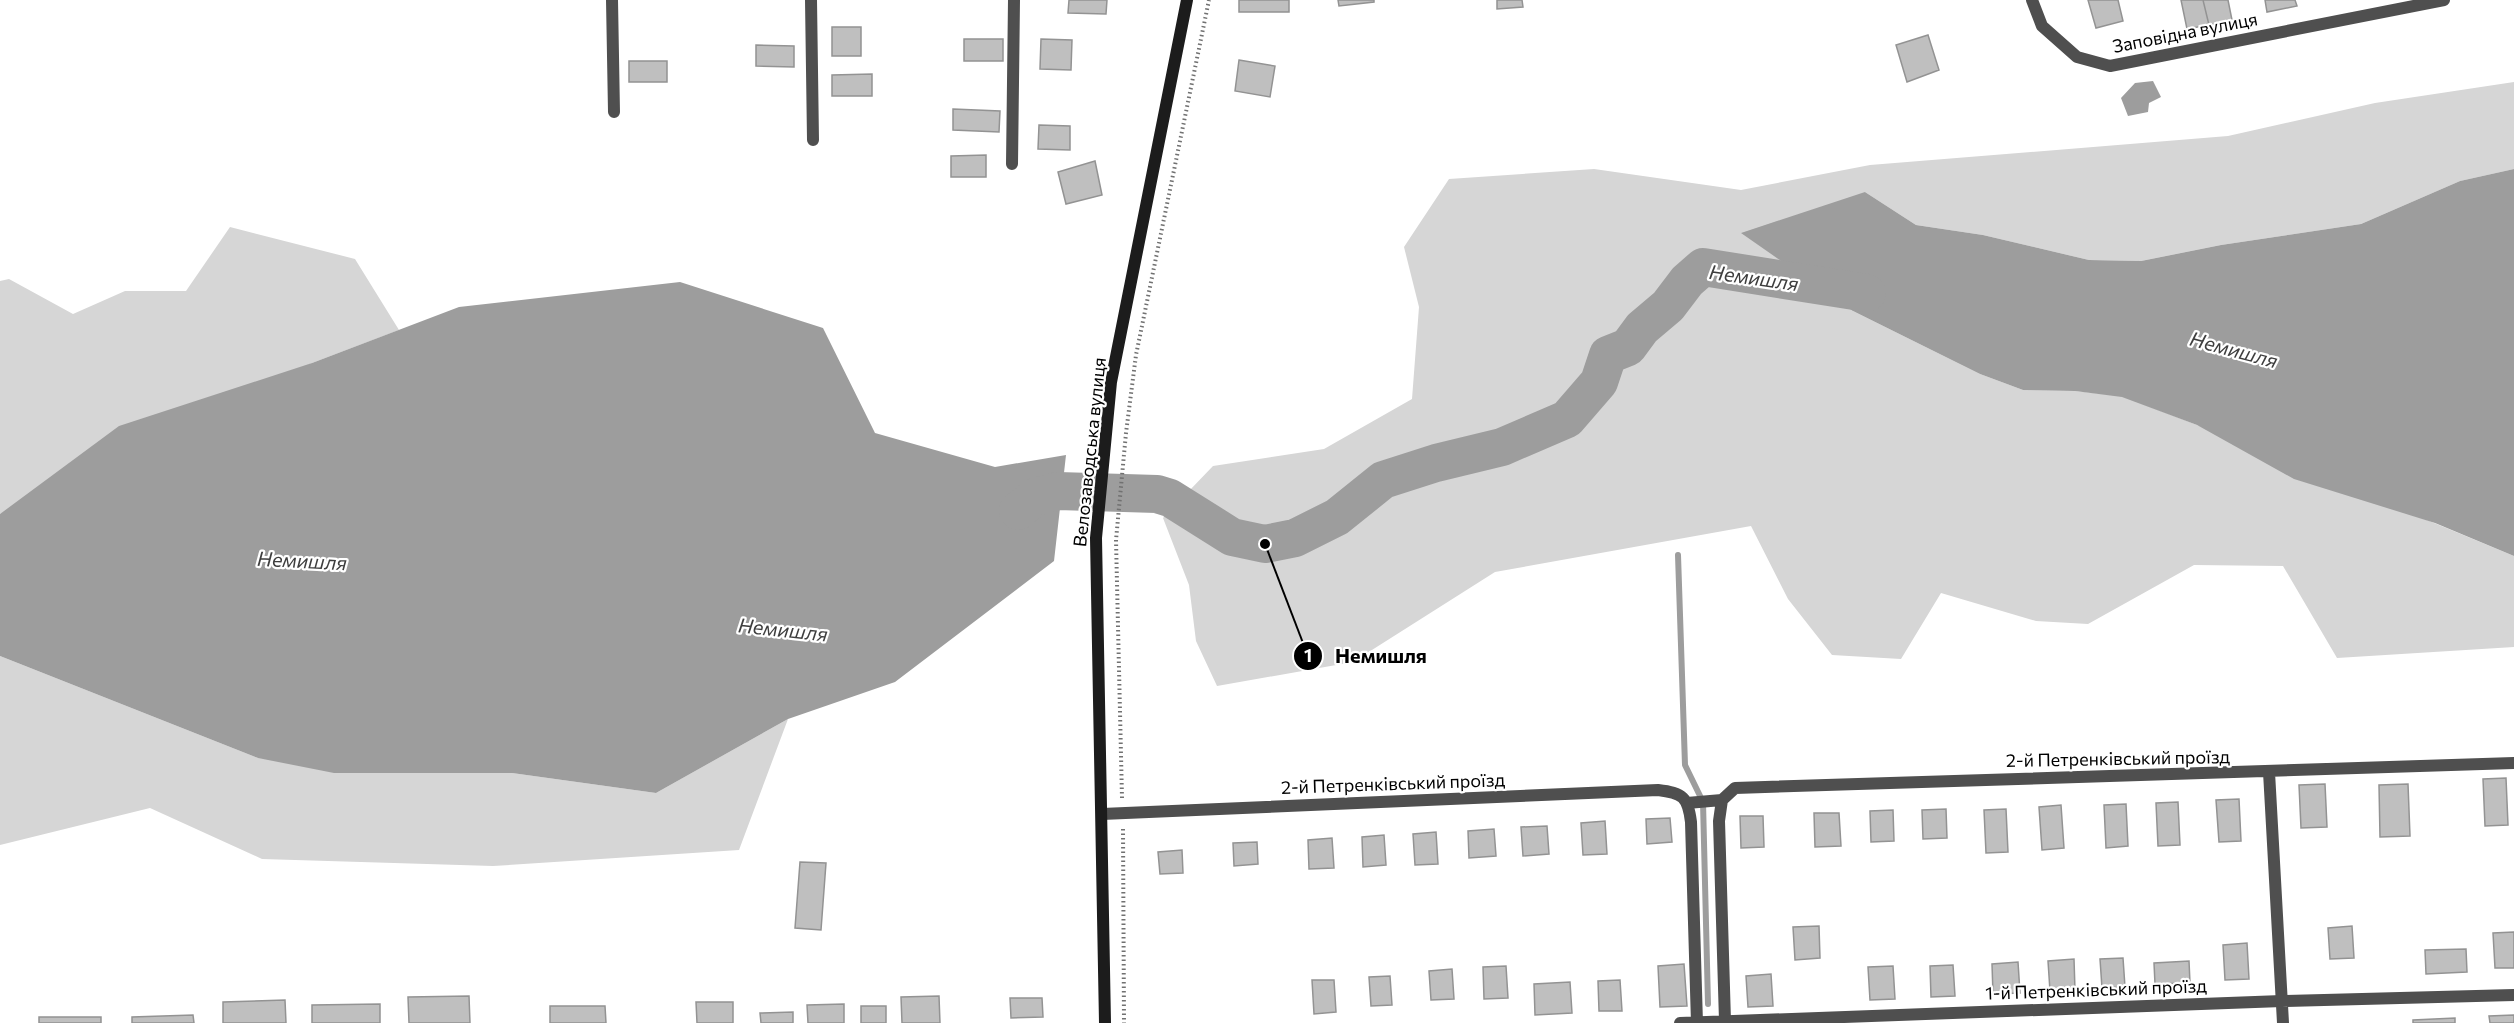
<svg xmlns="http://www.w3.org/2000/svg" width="2514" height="1023" viewBox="0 0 2514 1023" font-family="Commissioner,sans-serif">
	<rect width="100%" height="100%" fill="#fff"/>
	<path fill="#d6d6d6" d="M2514 82V169L2460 181 2361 224 2221 245 2141 261 2089 260 1983 235 1916 225 1865 192 1853 311 1980 374 2023 390 2075 391 2122 396 2197 425 2514 556V647L2337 658 2283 566 2194 565 2088 624 2036 621 1941 593 1901 659 1832 655 1788 599 1751 526 1495 572 1353 662 1217 686 1196 641 1189 585 1163 518 1213 466 1324 449 1412 399 1419 307 1404 247 1449 179 1594 169 1741 190 1870 165 2228 136 2375 103Z
		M230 227 355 259 399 330 312 363 0 514V281L9 279 73 314 125 291H186Z
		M0 656 258 758 512 773 656 793 788 719 739 850 493 866 262 859 150 808 0 845Z"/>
	<path fill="#9d9d9d" d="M2153 81 2161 97 2149 103 2148 112 2128 116 2121 98 2135 83Z
		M2514 169V556L2435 523 2294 479 2197 425 2122 397 2075 391 2023 390 1980 374 1853 311 1741 233 1865 192 1916 225 1983 235 2089 260 2141 261 2221 245 2361 224 2460 181Z
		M680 282 823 328 875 433 995 467 1066 455 1054 561 895 682 788 719 656 793 512 773H334L258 758 0 656V514L119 426 312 363 459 307Z"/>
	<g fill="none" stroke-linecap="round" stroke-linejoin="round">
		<path stroke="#9d9d9d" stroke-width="6" d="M1678 555 1685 765 1703 802 1708 1004"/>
		<path stroke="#9d9d9d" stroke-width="38" d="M1018 511 1035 497 1058 491 1157 494 1170 498 1232 537 1265 544 1295 538 1337 517 1383 480 1436 463 1502 447 1567 419 1599 382 1608 355 1628 347 1642 328 1668 306 1687 281 1703 267 1867 293"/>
	</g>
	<path fill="#bfbfbf" stroke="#939393" stroke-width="1.5" d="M1069 0H1107L1106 14 1068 13Z
		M1239 0H1289V12H1239Z
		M1338 0H1374V2L1339 6Z
		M1497 0H1522L1523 7 1497 9Z
		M2088 0H2118L2123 21 2096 28Z
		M2181 0H2203L2209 25 2187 29Z
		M2203 0H2228L2232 20 2209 25Z
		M2265 0H2295L2297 6 2267 12Z
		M832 27H861V56H832Z
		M1928 35 1939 70 1907 82 1896 45Z
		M964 39H1003V61H964Z
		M1041 39 1072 40 1071 70 1040 69Z
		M756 45 794 46V67L756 66Z
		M1239 60 1275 66 1270 97 1235 91Z
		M629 61H667V82H629Z
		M872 74V96H832V75Z
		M953 109 1000 111 999 132 953 130Z
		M1039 125 1070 126V150L1038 149Z
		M986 155V177H951V156Z
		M1095 161 1102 195 1066 204 1058 172Z
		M2506 778 2508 825 2485 826 2483 779Z
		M2325 784 2327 827 2301 828 2299 785Z
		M2408 784 2410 836 2380 837 2379 785Z
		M2239 799 2241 841 2219 842 2216 800Z
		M2178 802 2180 845 2158 846 2156 803Z
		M2126 804 2128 846 2106 848 2104 805Z
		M2061 805 2064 848 2042 850 2039 807Z
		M1946 809 1947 838 1923 839 1922 810Z
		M2006 809 2008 852 1986 853 1984 810Z
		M1893 810 1894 841 1871 842 1870 811Z
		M1814 813H1839L1841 846 1815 847Z
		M1740 816H1763L1764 847 1741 848Z
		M1670 818 1672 842 1647 844 1646 819Z
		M1605 821 1607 854 1583 855 1581 823Z
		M1547 826 1549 854 1523 856 1521 827Z
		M1494 829 1496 856 1469 858 1468 831Z
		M1436 832 1438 864 1415 865 1413 834Z
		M1384 835 1386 865 1363 867 1362 837Z
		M1332 838 1334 868 1309 869 1308 840Z
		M1257 842 1258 864 1234 866 1233 843Z
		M1182 850 1183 873 1160 874 1158 852Z
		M800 862 826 863 821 930 795 928Z
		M1819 926 1820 958 1795 960 1793 927Z
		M2352 926 2354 958 2330 959 2328 928Z
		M2514 932V968H2495L2493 933Z
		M2247 943 2249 979 2225 980 2223 945Z
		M2466 949 2467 972 2426 974 2425 950Z
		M2123 958 2125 987 2102 988 2100 959Z
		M2074 959 2075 990 2050 991 2048 961Z
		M2189 961 2190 983 2155 984 2154 963Z
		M2018 962 2020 993 1993 994 1992 964Z
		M1684 964 1687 1006 1660 1007 1658 966Z
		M1953 965 1955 996 1931 997 1930 966Z
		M1506 966 1508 998 1484 999 1483 967Z
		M1893 966 1895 999 1870 1000 1868 967Z
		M1452 969 1454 999 1431 1000 1429 971Z
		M1771 974 1773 1006 1748 1007 1746 976Z
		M1390 976 1392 1005 1371 1006 1369 977Z
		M1312 980H1334L1336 1012 1314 1014Z
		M1620 980 1622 1011H1599L1598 981Z
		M1570 982 1572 1013 1535 1015 1534 984Z
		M469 996 470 1023H409L408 997Z
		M939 996 940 1023H902L901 997Z
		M1010 998H1042L1043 1017 1011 1018Z
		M285 1000 286 1023H223V1002Z
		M696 1002H733V1023H697Z
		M380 1004V1023H312V1005Z
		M844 1004V1023H808L807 1005Z
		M550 1006H605L606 1023H550Z
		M861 1006H886V1023H861Z
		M793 1012V1023H761L760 1013Z
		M193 1015 194 1023H132V1017Z
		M2514 1015V1023H2490L2489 1016Z
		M39 1017H101V1023H39Z
		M2455 1018V1023H2413V1020Z"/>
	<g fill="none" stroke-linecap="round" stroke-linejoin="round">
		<path stroke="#717171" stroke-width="4" stroke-dasharray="1.5 3" stroke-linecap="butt" d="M1122 798 1116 540 1126 433 1136 355 1209 0
			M1123 829 1124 1023"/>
		<path stroke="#4f4f4f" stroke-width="12" d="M612 0 614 112
			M811 0 813 140
			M2032 0 2042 26 2077 57 2110 66 2444 0
			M1012 164 1014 0
			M2269 772 2283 1023
			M1687 803 1722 800
			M1102 814 1658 790C1683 793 1688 797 1691 822L1697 1023
			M1725 1021 1719 821 1722 800 1735 788 2514 763
			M1680 1023 2282 1001 2514 995"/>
		<path stroke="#1c1c1c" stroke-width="12" d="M1105 1023 1096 538 1111 382 1187 0"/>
	</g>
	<g text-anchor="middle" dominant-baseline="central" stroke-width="4.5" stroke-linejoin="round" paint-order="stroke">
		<g font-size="18" fill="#000" stroke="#fff">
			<text transform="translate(2185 32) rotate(-11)">Заповідна вулиця</text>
			<text transform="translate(1089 452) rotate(-84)">Велозаводська вулиця</text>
			<text transform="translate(2118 758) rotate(-1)">2-й Петренківський проїзд</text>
			<text transform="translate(1393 783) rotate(-2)">2-й Петренківський проїзд</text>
			<text transform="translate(2096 989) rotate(-2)">1-й Петренківський проїзд</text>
		</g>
		<g font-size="20" font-style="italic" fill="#3e3e3e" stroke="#fff">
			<text transform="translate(1754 277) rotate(8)">Немишля</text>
			<text transform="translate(2234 349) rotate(15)">Немишля</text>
			<text transform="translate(302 560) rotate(3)">Немишля</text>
			<text transform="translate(783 629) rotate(6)">Немишля</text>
		</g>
	</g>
	<path fill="none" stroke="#000" stroke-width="2" d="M1265 544L1308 656"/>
	<g fill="#000" stroke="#fff" stroke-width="2">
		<circle cx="1265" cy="544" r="6"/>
		<circle cx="1308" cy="656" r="15"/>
	</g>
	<g font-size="18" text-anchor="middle" font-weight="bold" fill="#fff">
		<text x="1308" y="662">1</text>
	</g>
	<g font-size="20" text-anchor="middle" font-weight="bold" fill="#000" stroke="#fff" stroke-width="4.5" stroke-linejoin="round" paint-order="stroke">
		<text x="1381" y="663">Немишля</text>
	</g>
</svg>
